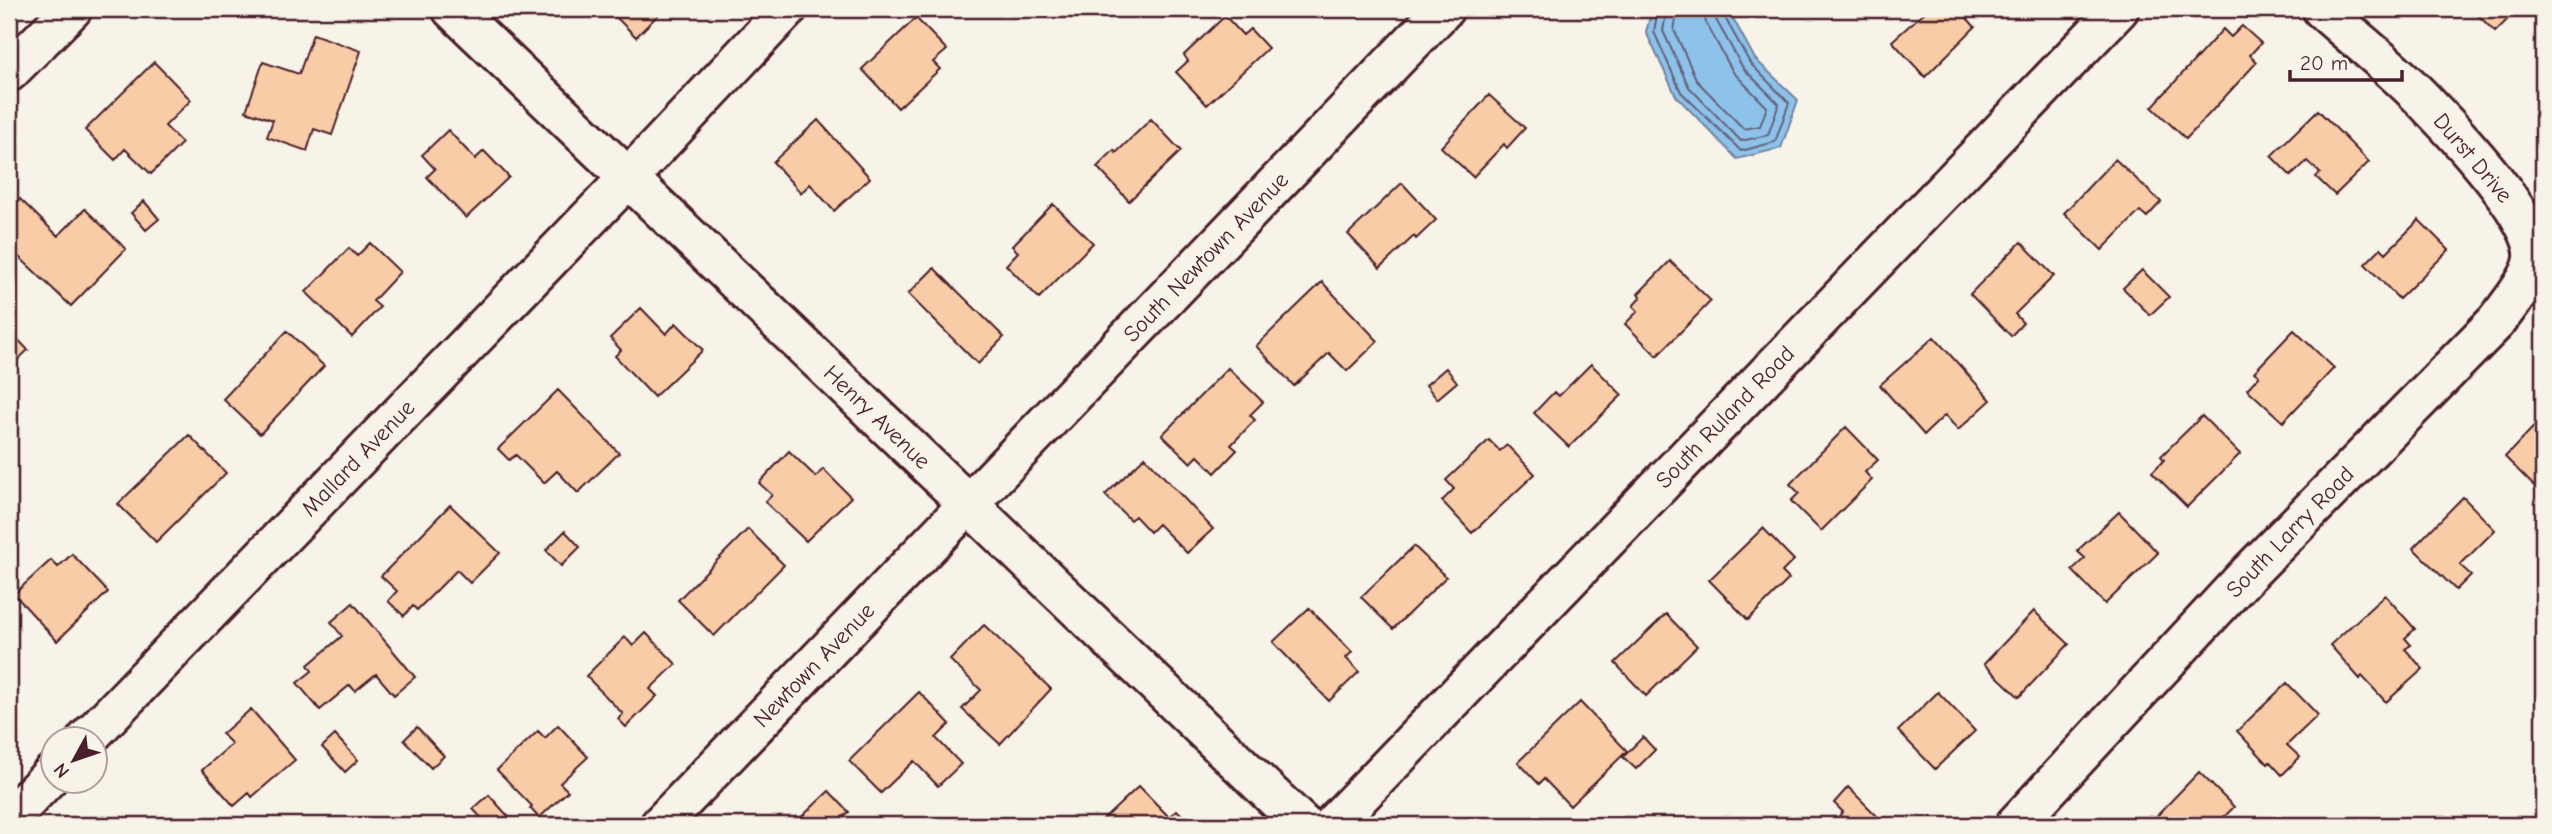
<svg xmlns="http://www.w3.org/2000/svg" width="2552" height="834" viewBox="0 0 2552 834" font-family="'Comic Neue',sans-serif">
	<rect width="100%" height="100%" fill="#f7f3e8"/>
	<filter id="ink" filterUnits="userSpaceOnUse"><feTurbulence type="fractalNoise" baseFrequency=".0143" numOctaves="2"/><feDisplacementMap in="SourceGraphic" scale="14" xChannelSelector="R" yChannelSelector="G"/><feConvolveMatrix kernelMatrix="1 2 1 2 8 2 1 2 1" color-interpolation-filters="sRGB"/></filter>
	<g filter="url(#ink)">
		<path fill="#8dc2ea" stroke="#72819e" stroke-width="2" d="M1652 9H1728L1755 59 1798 100 1781 148 1737 159 1676 96 1646 32Z"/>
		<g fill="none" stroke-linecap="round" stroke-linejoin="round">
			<path stroke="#656077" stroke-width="2" d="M1658 9 1654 32 1681 92 1741 151 1775 142 1789 103 1750 63 1723 14V9
				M1667 9 1663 31 1689 87 1741 141 1768 135 1779 104 1743 68 1715 18 1714 9
				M1678 9 1674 30 1697 81 1744 129 1760 126 1767 107 1733 72 1706 23 1703 9"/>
		</g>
		<path fill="#f7cca6" stroke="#4a1f2b" stroke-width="2" d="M608 9H664L636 37Z
			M1928 9H1959L1975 27 1925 77 1892 41Z
			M2472 9H2518L2495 32Z
			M1225 16 1243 35 1250 29 1268 48 1207 105 1176 72 1188 61 1184 55Z
			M916 18 947 50 933 62 940 69 898 108 862 69Z
			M2242 26 2261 43 2250 55 2257 62 2186 139 2152 107 2223 29 2231 37Z
			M313 34 361 51 332 135 314 129 307 151 267 137 273 120 246 111 263 62 299 74Z
			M154 62 191 100 165 126 182 143 151 174 125 149 115 160 85 130Z
			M1489 95 1525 128 1507 148 1504 144 1473 177 1441 147Z
			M2318 110 2369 162 2335 195 2316 177 2320 173 2307 161 2291 176 2271 156Z
			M1151 119 1181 151 1129 201 1097 167 1114 150 1116 153Z
			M818 120 870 178 834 211 810 184 801 193 773 162Z
			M448 130 475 159 484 151 509 177 466 218 427 177 435 169 422 155Z
			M2115 159 2161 202 2147 217 2140 211 2102 250 2064 213Z
			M1402 183 1436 220 1416 239 1414 236 1380 268 1348 234Z
			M20 199 58 236 85 209 126 249 71 306 18 256 14 261 9 256V211Z
			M144 201 159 219 146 230 131 213Z
			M1053 204 1093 243 1039 298 1006 265 1018 252 1012 246Z
			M2419 220 2449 250 2399 299 2365 264 2381 248 2386 253Z
			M2021 242 2054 276 2015 314 2023 323 2011 336 1970 294Z
			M370 243 400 272 373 301 380 307 352 337 306 292 349 248 357 256Z
			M1670 261 1711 301 1657 356 1625 324 1638 311 1633 306 1641 297 1638 294Z
			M934 268 1004 337 978 364 908 294Z
			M2142 270 2169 297 2150 315 2123 288Z
			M1322 282 1378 341 1347 371 1329 353 1294 386 1256 346Z
			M641 308 666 334 676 323 703 350 654 397 615 356 621 350 610 338Z
			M9 330 28 350 9 368Z
			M2294 330 2334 368 2283 422 2247 389 2259 376 2254 372Z
			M287 331 324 366 260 434 223 399Z
			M1934 337 1991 400 1958 430 1945 415 1924 435 1880 385Z
			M1591 364 1622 395 1569 447 1534 413 1554 392 1559 396Z
			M1228 368 1263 402 1250 415 1255 420 1231 445 1237 450 1215 473 1198 456 1191 463 1162 435Z
			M1446 368 1457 382 1437 399 1426 385Z
			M558 390 619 453 578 493 557 471 544 483 516 455 509 460 498 449Z
			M2202 416 2240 454 2187 507 2152 472 2164 460 2161 456Z
			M2543 417V492L2542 494 2505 457Z
			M1846 427 1878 460 1865 472 1872 480 1821 531 1791 501 1799 493 1790 484Z
			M189 435 226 473 156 542 118 504Z
			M1489 440 1500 451 1507 445 1535 474 1472 533 1442 501 1454 489 1446 480Z
			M789 451 816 477 823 469 851 497 806 541 765 502 772 495 759 483Z
			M1145 457 1213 529 1187 553 1158 524 1150 532 1135 516 1130 520 1105 495Z
			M2463 497 2495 530 2460 565 2471 575 2456 590 2413 548Z
			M450 505 500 553 470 583 457 570 417 610 413 606 404 616 388 601 397 591 381 576Z
			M2119 512 2158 553 2105 604 2072 570 2085 558 2077 551Z
			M1763 528 1794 560 1782 572 1789 579 1748 620 1709 580Z
			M748 529 784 565 714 636 678 600Z
			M565 531 580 547 561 566 546 550Z
			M1414 546 1446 577 1393 629 1361 597Z
			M72 554 108 592 57 641 14 594 51 560 58 567Z
			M2385 595 2415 629 2405 638 2411 645 2405 649 2423 669 2386 702 2362 676 2360 679 2330 645Z
			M353 603 415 677 394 695 376 674 355 691 350 685 320 710 297 683 312 671 308 665 342 636 331 622Z
			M1309 608 1352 652 1346 658 1359 672 1329 701 1273 642Z
			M2034 611 2069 644 2019 697 1984 664Z
			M1666 614 1697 646 1646 696 1615 663Z
			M984 625 1051 689 1000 744 962 709 981 690 950 660Z
			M646 633 676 664 650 689 657 696 626 727 618 719 623 714 586 676 625 637 633 646Z
			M2287 683 2318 715 2287 745 2300 757 2282 775 2270 762 2268 764 2237 731Z
			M919 692 950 724 936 738 961 764 938 786 914 761 881 793 849 761Z
			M1938 692 1975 731 1935 769 1898 731Z
			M1580 702 1627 751 1570 806 1544 779 1539 784 1518 762Z
			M251 709 295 760 252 797 249 793 234 806 202 770 232 744 222 734Z
			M558 725 588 757 560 783 568 791 539 818 530 808 532 806 497 770 538 731 545 738Z
			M417 727 444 756 431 768 404 740Z
			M335 735 358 760 345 772 322 747Z
			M1643 737 1655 750 1636 769 1623 757Z
			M2199 772 2234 807 2216 825H2148Z
			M1139 786 1169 817 1177 810 1192 825H1110L1104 819Z
			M1848 787 1886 825H1831L1843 812 1834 803Z
			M829 791 849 812 841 819 847 825H793Z
			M489 795 515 824 514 825H488L473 809Z"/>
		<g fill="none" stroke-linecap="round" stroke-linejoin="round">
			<g stroke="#4a1f2b" stroke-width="44">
				<path id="street" d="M452 9 1303 825
					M9 72 72 9
					M86 740 629 177 787 9
					M9 819 52 774
					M660 825 1444 9
					M1332 825 2119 9
					M2015 825 2247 575 2496 322C2507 308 2533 275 2534 258 2538 220 2456 134 2429 106 2397 71 2357 41 2322 9"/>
			</g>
			<use href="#street" stroke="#f7f3e8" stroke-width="38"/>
		</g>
	</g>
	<g text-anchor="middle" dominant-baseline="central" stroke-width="5" stroke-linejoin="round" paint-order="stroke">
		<g font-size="23" fill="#4a1f2b" stroke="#f7f3e8">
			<text transform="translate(2473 158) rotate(50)">Durst Drive</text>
			<text transform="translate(1206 257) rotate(-46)">South Newtown Avenue</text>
			<text transform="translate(877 417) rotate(44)">Henry Avenue</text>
			<text transform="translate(1725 417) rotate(-46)">South Ruland Road</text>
			<text transform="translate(358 458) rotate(-46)">Mallard Avenue</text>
			<text transform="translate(2290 532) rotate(-46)">South Larry Road</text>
			<text transform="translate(814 665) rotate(-46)">Newtown Avenue</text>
		</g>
	</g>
	<rect width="2552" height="834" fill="none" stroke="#f7f3e8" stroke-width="35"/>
	<rect x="18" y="18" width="2517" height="799" fill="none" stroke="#4a1f2b" stroke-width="2.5" filter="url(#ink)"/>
	<g transform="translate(74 760) rotate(230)"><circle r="33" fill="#f7f3e8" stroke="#b29e9c" stroke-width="2"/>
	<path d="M0-5L12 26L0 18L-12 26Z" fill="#4a1f2b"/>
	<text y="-10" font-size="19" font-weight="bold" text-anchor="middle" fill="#4a1f2b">N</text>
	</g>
	<path d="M2290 70v10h112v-10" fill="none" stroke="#4a1f2b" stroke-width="3.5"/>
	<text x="2300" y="70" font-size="21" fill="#4a1f2b" stroke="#f7f3e8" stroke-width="5" paint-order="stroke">20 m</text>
</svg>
